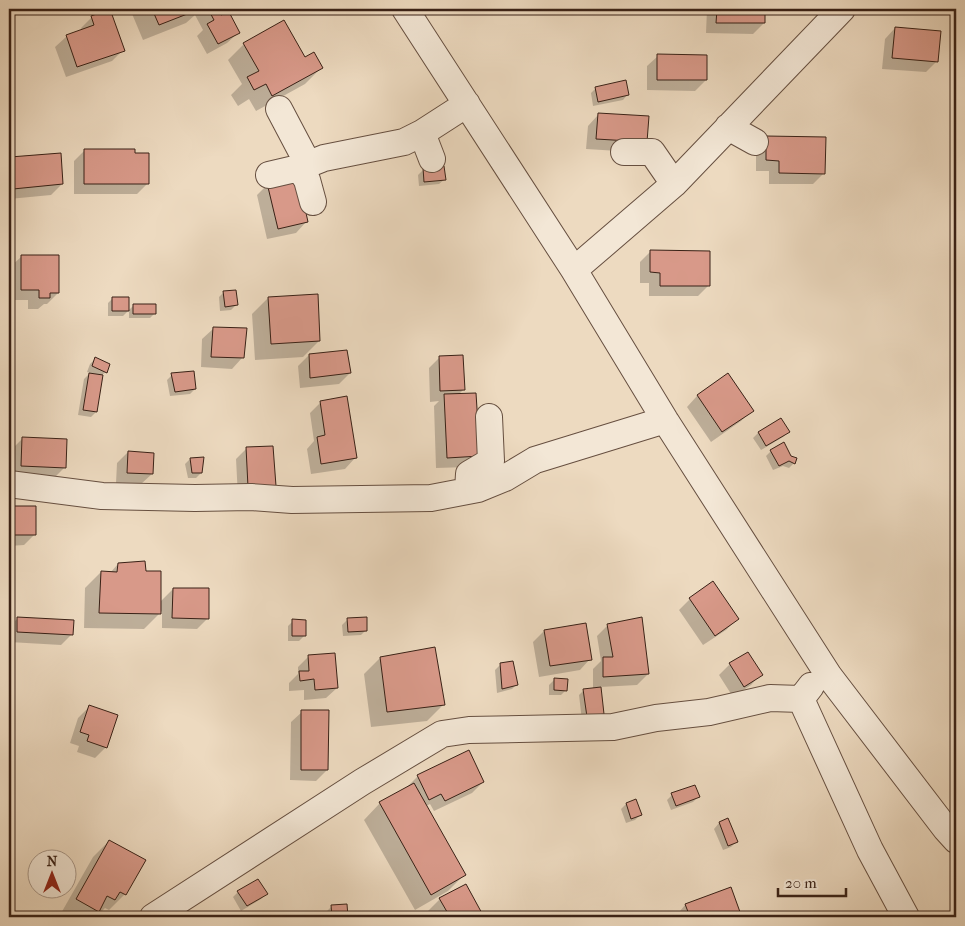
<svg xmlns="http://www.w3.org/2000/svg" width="965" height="926" viewBox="0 0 965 926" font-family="'IM FELL French Canon',serif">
	<rect width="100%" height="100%" fill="#eddac0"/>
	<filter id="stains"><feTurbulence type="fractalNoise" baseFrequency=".004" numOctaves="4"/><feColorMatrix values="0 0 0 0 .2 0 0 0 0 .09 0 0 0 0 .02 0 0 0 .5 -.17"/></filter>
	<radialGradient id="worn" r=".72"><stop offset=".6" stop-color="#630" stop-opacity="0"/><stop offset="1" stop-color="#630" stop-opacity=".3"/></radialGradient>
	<path fill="#0003" d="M130 9H227L219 13 238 33 227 43 207 54 197 36 203 30 195 15 186 23 143 40Z
		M707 9H764V23L753 34 706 33Z
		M92 17 123 50 112 61 66 77 55 47 66 37 82 31 81 28Z
		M895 28 937 61 926 72 882 69 885 39Z
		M244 44 304 59 321 68 305 84 256 111 249 99 238 106 231 95 242 84 228 60Z
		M658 56 706 80 695 91 647 90V66Z
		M596 88 628 94 623 100 593 106 591 93Z
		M598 115 635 152 586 149 588 126Z
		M767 137 824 173 813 184H769V171H756V148Z
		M85 150 148 183 137 194H74V161Z
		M11 158 62 184 51 195 9 199V160Z
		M423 170 445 179 439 184 419 186 418 175Z
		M268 184 306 222 296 233 267 239 257 195Z
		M651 251 708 286 698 296H649V283H640V262Z
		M21 257 58 293 47 304H44L38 309H28V300H10V267Z
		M224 292 236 305 231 310 220 311 219 297Z
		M113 298 128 311 123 316H108V303Z
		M268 298 319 341 303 357 255 360 252 314Z
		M134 305 155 313 150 318H129V310Z
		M213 329 242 358 232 369 201 367 202 339Z
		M309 355 350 373 339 384 300 388 298 366Z
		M440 357 463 390 458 395 479 456 468 467 436 468 434 406 439 401 430 402 429 368Z
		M95 359 106 372 102 375 96 412 91 417 78 415 84 379 90 373 87 372 90 364Z
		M172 375 195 389 190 394 170 396 167 380Z
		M728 375 752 410 741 421 711 442 687 407 697 396Z
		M321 402 355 458 345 469 311 474 307 449 314 441 310 413Z
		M781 419 788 432 783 437 761 450 753 438 758 433Z
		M23 438 64 468 54 478 11 476 12 449Z
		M246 449 274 485 238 497 236 459Z
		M771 451 794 463 789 468 783 466 773 470 766 456Z
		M128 452 152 474 141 484 116 483 117 463Z
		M203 458 201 473 196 478H188L185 464 190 459Z
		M9 507H34L35 534 24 545 9 546Z
		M118 564 145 573 160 602 173 589 208 618 197 629 162 628V611L144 629 84 628 85 588 101 572 110 573Z
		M713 583 737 619 726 630 703 645 679 610 690 599Z
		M18 618 72 634 61 645 9 642V627Z
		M348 619 366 630 361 635 343 636 342 625Z
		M293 621 304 636 299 641H288V626Z
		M585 625 590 659 580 670 539 677 533 642 544 631Z
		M608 625 648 674 637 685 600 687 603 714 582 721 579 695 584 690 593 689V669L601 661 597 636Z
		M748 653 761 674 751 685 733 697 719 675 730 664Z
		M308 657 337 688 326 698 304 700V690L289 691V683L298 674V667Z
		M380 658 443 705 427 721 371 727 364 674Z
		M500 665 517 684 512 689 497 693 495 670Z
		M554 680 566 690 561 695H549V685Z
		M89 707 106 747 95 758 77 752 79 746 70 743 78 718Z
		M302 712 327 770 316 781 290 780 291 722Z
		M418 776 483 782 472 793 434 811 430 804 426 806 464 875 448 891 415 910 364 820 380 803 408 788 407 787Z
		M672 795 698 797 693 802 671 810 667 800Z
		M626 804 640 815 635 820 626 823 621 809Z
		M727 820 736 842 731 847 723 850 714 829 719 823Z
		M109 841 125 894 109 910 105 908 98 915 95 914 91 917H64L60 915 93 857Z
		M466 886 482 917H425L424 915 440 899Z
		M238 892 266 894 261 899 241 911 233 897Z
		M346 905V917H327V911L332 906Z
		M685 905 739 911 733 917H675Z
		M668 913 670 917H659Z"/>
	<path fill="#d89989" stroke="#392116" d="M110 9 125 51 77 67 66 35 94 25 91 16Z
		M152 9H200L159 25Z
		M208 9H218L221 15 229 12 240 33 218 44 207 24 214 20Z
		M717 9H765V23H716Z
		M284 20 305 57 314 52 323 68 272 96 266 84 254 90 247 77 259 71 243 43Z
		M895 27 941 31 938 62 892 58Z
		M657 54 707 55V80H657Z
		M626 80 629 95 598 102 595 87Z
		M598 113 649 116 647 142 596 139Z
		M766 136 826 137 825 174 779 173V161L766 160Z
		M84 149H135V153H149V184H84Z
		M61 153 63 184 13 189 10 157Z
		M444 166 446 180 424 182 423 168Z
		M298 176 308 222 278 229 267 183Z
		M650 250 710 251V286H660V273L650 272Z
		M21 255H59V293H50V298H39V290H21Z
		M236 290 238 305 225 307 223 291Z
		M318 294 320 341 271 344 268 297Z
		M112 297H129V311H112Z
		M133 304H156V314H133Z
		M213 327 247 328 244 358 211 357Z
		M347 350 351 373 310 378 309 354Z
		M463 355 465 390 440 391 439 356Z
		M95 357 110 364 107 373 92 366Z
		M194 371 196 389 175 392 171 373Z
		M89 373 103 375 97 412 83 410Z
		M728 373 754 411 722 432 697 395Z
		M476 393 480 456 447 458 444 394Z
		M347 396 357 458 321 464 317 437 325 435 320 401Z
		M781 418 790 432 766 446 758 432Z
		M22 437 67 439 66 468 21 466Z
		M784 442 791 456 797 458 795 464 789 461 779 466 770 450Z
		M273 446 276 486 248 487 246 447Z
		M128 451 154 453 153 474 127 473Z
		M204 457 202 473H192L190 458Z
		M9 506H36V535H9Z
		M145 561 146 571H161V614L99 613 101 571 117 572 118 563Z
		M713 581 739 619 715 636 689 598Z
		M173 588H209V619L172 618Z
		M17 617 74 620 73 635 17 632Z
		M367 617V631L348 632 347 618Z
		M642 617 649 674 603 677V657H613L607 624Z
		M292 619 306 620V636H292Z
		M586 623 592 660 550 666 544 630Z
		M435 647 445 705 387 712 380 657Z
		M748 652 763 675 744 687 729 663Z
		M335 653 338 688 315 690 314 679 300 681 299 671H309L308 655Z
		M513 661 518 685 502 689 500 663Z
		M554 678 568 679 567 691 554 690Z
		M601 687 604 714 587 717 583 689Z
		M89 705 118 715 107 748 87 741 89 735 80 732Z
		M301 710H329L328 770H301Z
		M469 750 484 782 445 801 441 794 429 800 417 775Z
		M414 783 466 875 431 895 379 802Z
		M695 785 700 797 676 806 671 793Z
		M636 799 642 815 631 819 626 803Z
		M728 818 738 842 728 846 719 822Z
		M109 840 146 860 126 895 120 892 115 900 107 896 99 912 76 899Z
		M258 879 268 894 247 906 237 891Z
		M466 884 484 917H450L439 898Z
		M731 887 740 912 725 917H690L685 904Z
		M347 904 348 917H332L331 905Z"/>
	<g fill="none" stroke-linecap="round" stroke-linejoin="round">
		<g stroke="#664f40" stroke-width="28">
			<path id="street" d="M405 9 574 270 665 420 829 676 946 829 956 840
				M279 109 308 164
				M728 127 755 142
				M422 133 432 159
				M624 152H652L674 184
				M299 168 307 180 313 202
				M269 175 299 168 324 158 404 142 422 133 467 104
				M574 270 674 184 842 9
				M9 484 102 496 195 498 251 497 292 500 431 498 478 489 505 478 535 460 665 420
				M468 490 469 474 491 461 489 417
				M811 686 801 699 870 850 906 917
				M153 917 362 782 442 734 469 730 613 727 656 718 709 712 770 698 801 699"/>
		</g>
		<use href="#street" stroke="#f3e7d6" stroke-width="26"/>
	</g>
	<rect width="965" height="926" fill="none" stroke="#eddac0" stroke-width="30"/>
	<rect x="10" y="10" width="945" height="906" fill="none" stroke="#392116" stroke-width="2.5"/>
	<rect x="15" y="15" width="935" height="896" fill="none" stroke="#392116"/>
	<g transform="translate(52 874)"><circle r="24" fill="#f3e7d6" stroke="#a99889"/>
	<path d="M0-4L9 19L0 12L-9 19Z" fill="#8f2418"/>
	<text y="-8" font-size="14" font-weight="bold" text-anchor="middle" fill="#392116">N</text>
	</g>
	<path d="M778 888v8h68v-8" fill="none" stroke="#392116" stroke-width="2.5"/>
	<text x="785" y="888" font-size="15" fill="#392116" stroke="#f3e7d6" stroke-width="4" paint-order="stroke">20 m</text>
	<rect width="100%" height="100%" filter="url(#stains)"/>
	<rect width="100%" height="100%" fill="url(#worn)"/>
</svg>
